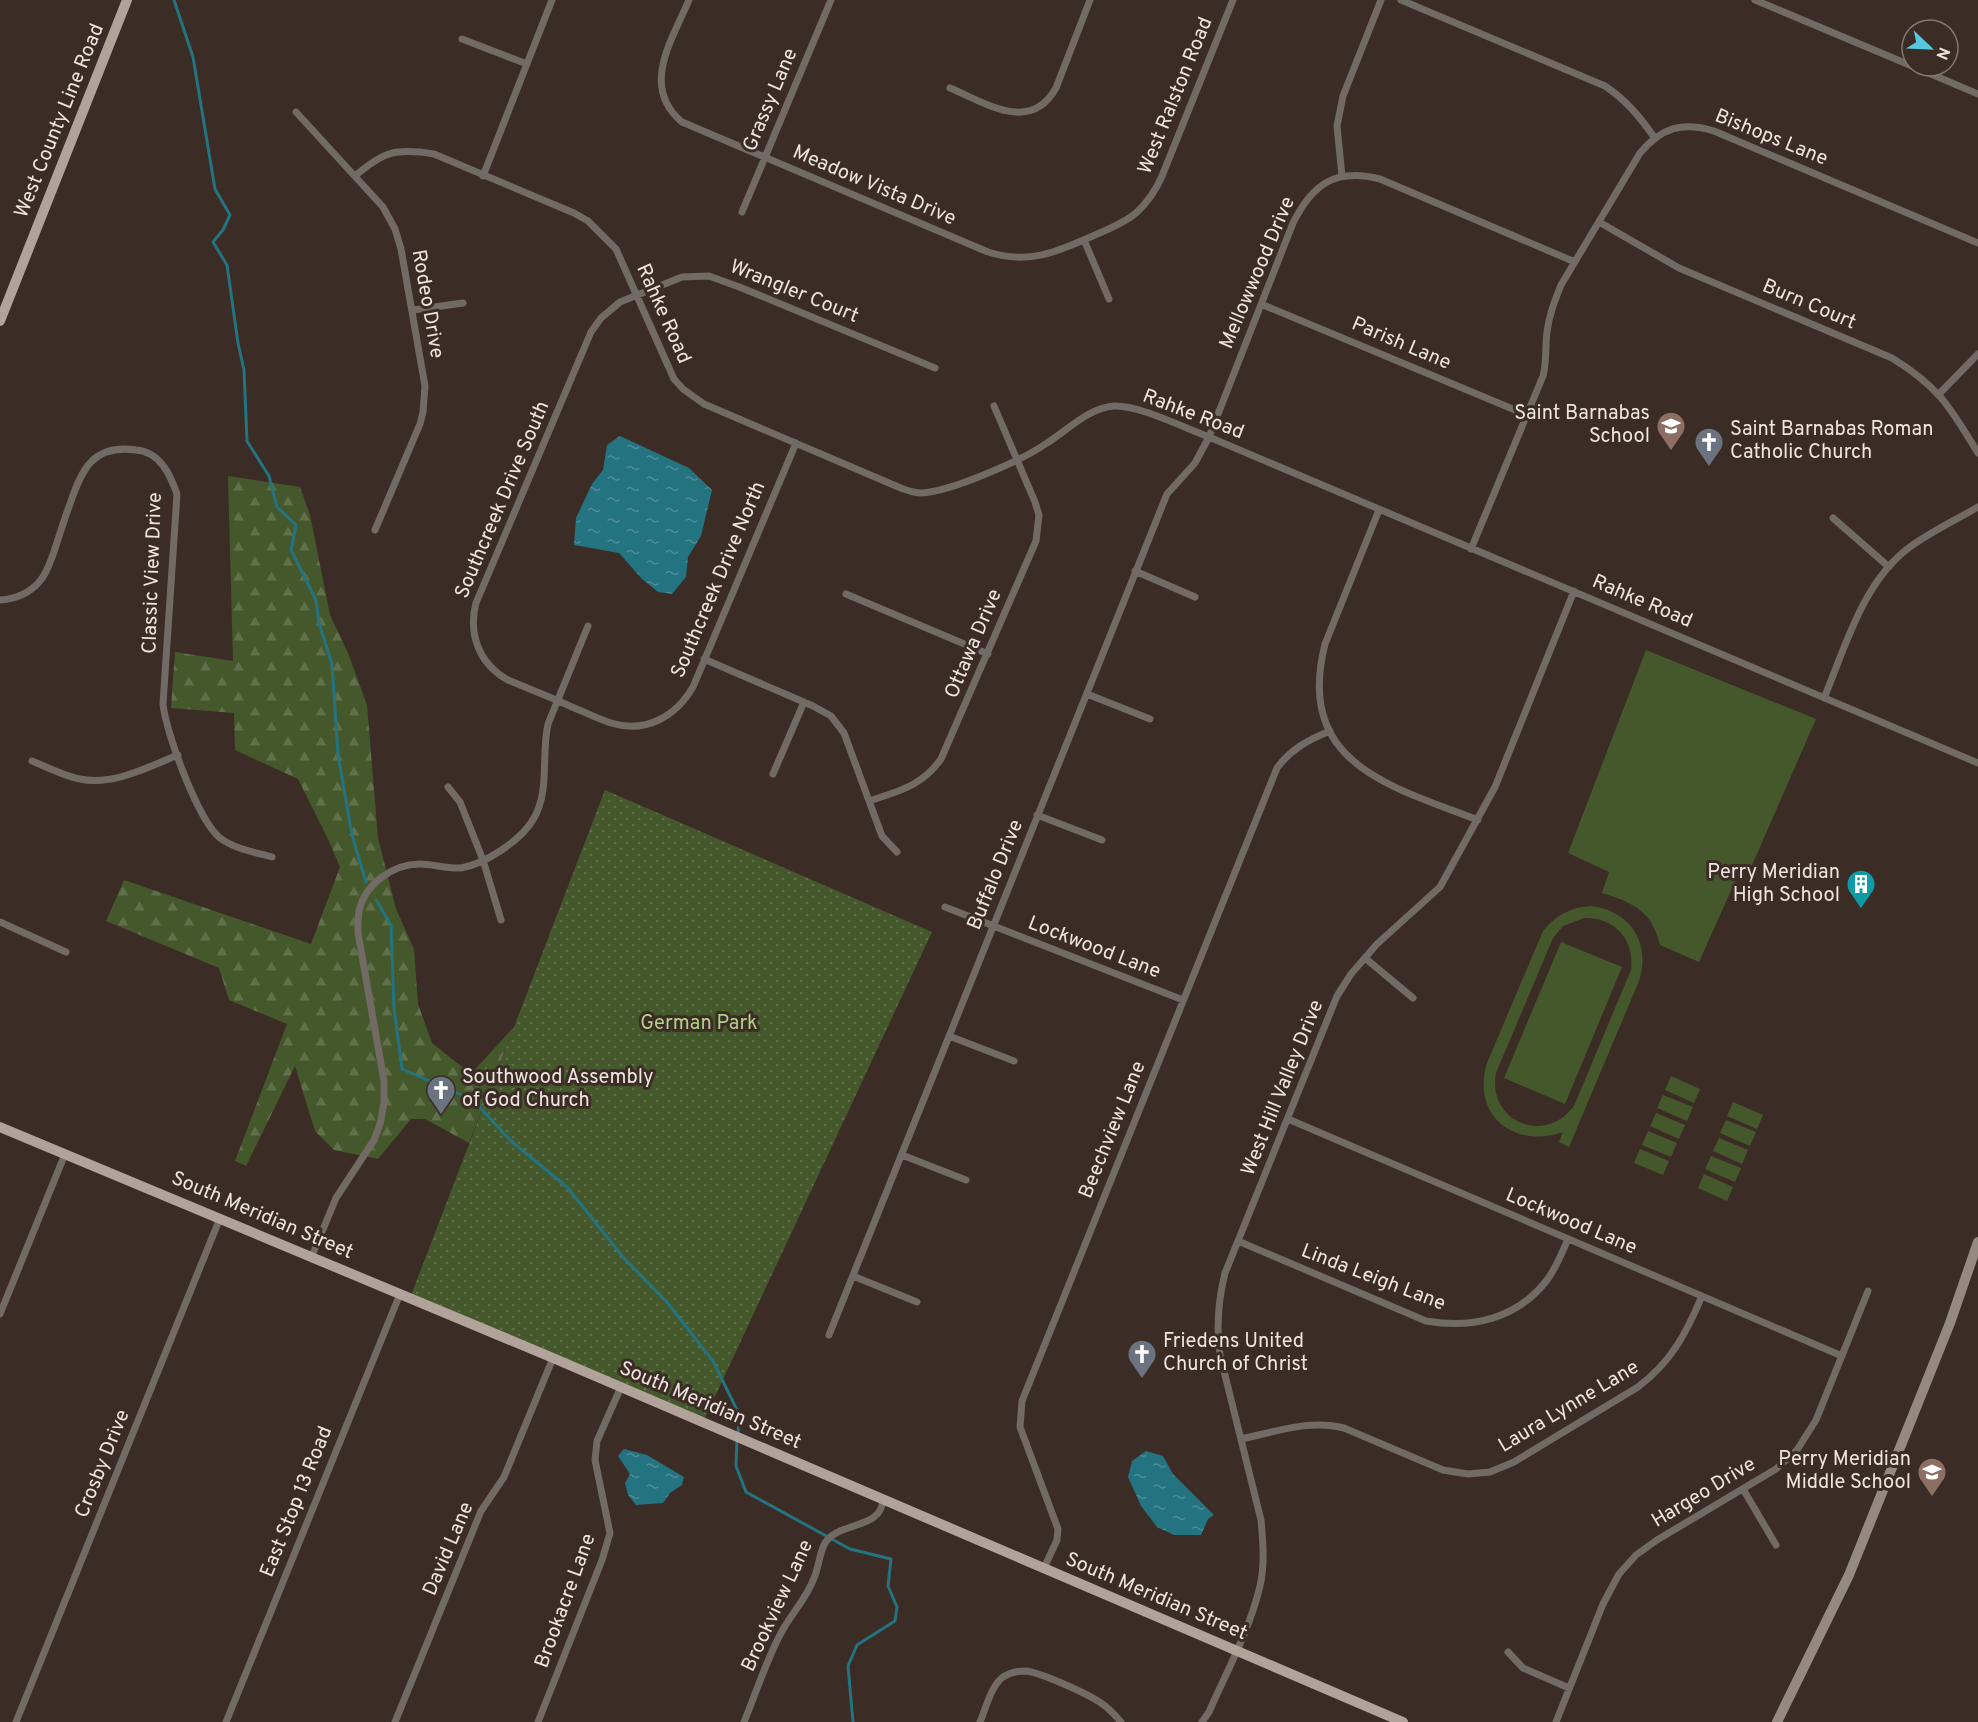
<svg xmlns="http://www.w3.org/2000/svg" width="1978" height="1722" viewBox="0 0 1978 1722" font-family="Overpass,sans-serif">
	<defs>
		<pattern id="forest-firs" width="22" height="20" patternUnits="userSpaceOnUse" patternTransform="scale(1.5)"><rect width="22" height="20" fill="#45582c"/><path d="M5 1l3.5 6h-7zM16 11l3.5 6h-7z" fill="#60704a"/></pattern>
		<pattern id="park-dots" width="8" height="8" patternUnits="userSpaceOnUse" patternTransform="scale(1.5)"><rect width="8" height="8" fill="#45582c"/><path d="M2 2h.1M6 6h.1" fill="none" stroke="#60704a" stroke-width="1.8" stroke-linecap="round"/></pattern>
		<pattern id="water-ripples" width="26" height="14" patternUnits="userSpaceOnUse" patternTransform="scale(1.5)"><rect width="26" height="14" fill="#247380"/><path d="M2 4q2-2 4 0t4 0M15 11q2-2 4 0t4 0" fill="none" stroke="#4f8d98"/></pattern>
	</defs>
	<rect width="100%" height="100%" fill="#3b2d25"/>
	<path fill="#45582c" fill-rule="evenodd" d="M1646 650 1816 719 1749 872 1741 868 1699 962 1660 945C1652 911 1634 903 1602 893L1609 872 1568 853Z
		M1591 906C1631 911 1651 943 1639 981L1569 1147 1559 1142 1563 1132C1514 1149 1471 1115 1487 1063L1543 931C1556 915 1571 907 1591 906ZM1584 918C1614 917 1635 939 1631 970L1574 1106C1544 1146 1487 1121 1496 1073L1553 938 1563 926Z
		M1561 942 1622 967 1565 1104 1504 1078Z
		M1671 1076 1700 1089 1694 1103 1665 1090Z
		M1663 1095 1693 1107 1687 1121 1657 1108Z
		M1733 1102 1763 1115 1757 1129 1727 1116Z
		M1656 1113 1685 1125 1679 1139 1650 1126Z
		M1726 1120 1756 1132 1750 1146 1720 1133Z
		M1648 1131 1677 1143 1671 1157 1642 1145Z
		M1719 1138 1748 1150 1742 1164 1713 1151Z
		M1640 1149 1669 1161 1663 1175 1634 1163Z
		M1711 1156 1741 1168 1735 1182 1705 1169Z
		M1704 1174 1733 1187 1727 1201 1698 1188Z"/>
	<path fill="url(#forest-firs)" d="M228 476 300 487 310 515 330 615 348 653 367 705 378 838 396 909 414 949 418 1004 432 1043 471 1074 514 1027 469 1143 425 1119H411L378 1159 334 1150 315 1131 295 1066 246 1166 235 1161 287 1024 229 1000 219 968 106 921 124 880 311 944 340 867 327 837 298 779 235 750 234 713 171 708 175 652 233 661Z"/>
	<path fill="url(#park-dots)" d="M605 790 932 932 703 1422 410 1298Z"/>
	<path fill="url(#water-ripples)" d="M620 436 689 468 712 490 701 536 688 557 686 577 672 594 658 592 642 579 619 553 574 545 576 518 592 484 603 470 607 445Z
		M624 1449 647 1455 684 1477 682 1485 670 1493 663 1503 636 1505 628 1495 625 1483 630 1474 618 1456Z
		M1146 1451 1163 1456 1173 1474 1214 1515 1208 1519 1201 1535H1174L1157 1527 1141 1506 1128 1477 1132 1461Z"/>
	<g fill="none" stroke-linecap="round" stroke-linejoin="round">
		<path stroke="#247380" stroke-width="3" d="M174 0 193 57 215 189 230 215 223 230 213 242 227 265 238 343 244 370 247 441 269 476 277 507 296 525 291 550 316 600 319 623 332 664 338 754 352 835 366 882
			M376 900 391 925 394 1008 402 1069 473 1100 511 1141 567 1187 623 1257 666 1301 713 1361 739 1414 738 1433
			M737 1439 736 1466 746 1492 850 1549 891 1559 888 1586 897 1607 895 1621 857 1645 848 1666 853 1722"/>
		<path stroke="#716a65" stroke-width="7" d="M689 0C672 40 640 87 682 122L988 252C1029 265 1057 252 1095 235 1109 229 1124 223 1136 213 1148 202 1156 190 1162 176L1233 0
			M1401 0 1605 86C1626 100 1640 117 1654 137
			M1755 0 1912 66
			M462 39 527 64
			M1912 66 1978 94
			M950 88C986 103 1030 134 1056 88L1090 0
			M296 112 383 207 395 229 401 249 425 386 423 412 420 424 375 530
			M355 176C384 151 396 148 434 154L574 213 588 221 616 249 674 379 683 389 704 404 903 489C909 491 915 493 921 493 950 492 1023 460 1047 443 1068 430 1088 408 1114 406 1140 405 1184 428 1209 437L1978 763
			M483 176 552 0
			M1342 176 1337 126 1343 96 1381 0
			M742 212 831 0
			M1599 222 1679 268 1892 358C1939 387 1950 407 1978 453
			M1084 240 1109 299
			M1261 304 1527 415
			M413 310 463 303
			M1939 394 1978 354
			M796 443 693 687C676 716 646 734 611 723 598 719 585 712 572 707 551 697 529 689 508 680 479 664 468 634 476 603L591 332 601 318 620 302 682 277 709 276 742 288 935 368
			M1379 510 1325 644C1295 764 1390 786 1478 820
			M1833 518 1889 567
			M1471 549 1543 376C1547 361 1545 347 1547 332 1549 315 1555 300 1561 285L1640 153C1661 128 1682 121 1714 131L1978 243
			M1135 571 1195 597
			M846 594 988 654
			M0 600C16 599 29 594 40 581 47 573 50 562 54 552 59 536 64 520 70 504 82 468 94 444 136 450 160 452 170 474 177 494L163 704C166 733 198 820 220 838 235 849 254 852 272 857
			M704 659 813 706 831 716 844 733 882 836 897 852
			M1087 694 1150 719
			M1824 698C1845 648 1862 585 1906 550 1926 534 1956 520 1978 507
			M32 761C47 767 64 776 80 779 113 786 148 767 178 755
			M773 774 804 702
			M448 787 460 802 483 860 501 920
			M869 801C899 791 922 786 941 759L1036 541 1039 515 1035 502 994 406
			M1037 815 1102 840
			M945 907 1183 1000
			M0 922 66 952
			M1365 958 1413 998
			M949 1036 1014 1061
			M1288 1119 1842 1356
			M902 1155 966 1180
			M1238 1241 1426 1321C1472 1329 1517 1319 1547 1280 1556 1268 1562 1253 1568 1239
			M312 1256 336 1198 374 1140 380 1124 384 1103V1081L358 933C358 926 358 918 359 911 365 884 393 864 420 864 433 864 447 869 461 868 485 864 522 840 534 818 550 790 541 755 548 724L588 626
			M853 1276 917 1302
			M0 1314 65 1154
			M829 1335 1167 494 1195 463 1209 437 1293 223C1312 185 1335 167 1380 179L1575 262
			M1241 1439C1275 1432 1309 1419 1344 1428L1443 1470 1468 1474 1490 1472 1514 1462 1638 1387C1671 1362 1686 1334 1702 1296
			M1743 1489 1776 1545
			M1044 1568 1057 1540 1058 1529 1020 1427 1022 1401 1277 768C1291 749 1308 740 1330 731
			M1508 1652 1523 1668 1569 1688
			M16 1722 220 1218
			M226 1722 400 1294
			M395 1722 481 1511 504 1477 553 1358
			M538 1722 602 1560 610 1533 595 1460 597 1441 621 1387
			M744 1722C756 1693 766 1661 781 1633 791 1614 807 1598 814 1578 819 1567 819 1554 825 1543 839 1521 882 1530 883 1499
			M980 1722C986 1708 991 1686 1003 1677 1009 1673 1017 1671 1025 1671 1040 1672 1088 1694 1101 1703 1109 1708 1115 1715 1121 1722
			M1202 1722 1209 1712C1227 1671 1250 1629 1260 1586 1265 1565 1263 1542 1261 1520L1220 1355C1216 1326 1218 1301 1225 1273L1337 996 1351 974 1377 944 1440 887 1495 787 1574 591
			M1556 1722 1603 1604 1619 1574 1636 1555 1657 1540 1776 1469 1797 1450 1816 1420 1868 1291"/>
		<path stroke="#958a83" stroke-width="10" d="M1777 1722 1849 1575 1950 1323 1978 1242"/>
		<path stroke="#b1a39a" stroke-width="10" d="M0 321 127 0
			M0 1127 553 1358 1403 1722"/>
	</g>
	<defs>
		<g id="school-pin" transform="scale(1.5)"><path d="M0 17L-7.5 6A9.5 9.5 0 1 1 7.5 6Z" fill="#8d6e63" stroke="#3b2d25"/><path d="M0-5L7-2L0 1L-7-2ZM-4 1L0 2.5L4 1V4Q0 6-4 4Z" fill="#fff"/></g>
		<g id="church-pin" transform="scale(1.5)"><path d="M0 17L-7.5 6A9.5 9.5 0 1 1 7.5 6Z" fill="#6b7280" stroke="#3b2d25"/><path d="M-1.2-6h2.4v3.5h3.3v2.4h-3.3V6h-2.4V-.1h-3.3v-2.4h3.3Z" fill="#fff"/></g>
		<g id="building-pin" transform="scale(1.5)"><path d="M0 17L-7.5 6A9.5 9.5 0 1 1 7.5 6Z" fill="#0f9aa8" stroke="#3b2d25"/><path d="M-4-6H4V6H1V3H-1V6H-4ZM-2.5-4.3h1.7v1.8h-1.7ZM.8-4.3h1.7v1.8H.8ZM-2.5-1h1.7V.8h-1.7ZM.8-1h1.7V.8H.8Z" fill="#fff"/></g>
	</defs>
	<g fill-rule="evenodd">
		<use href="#school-pin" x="1671" y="426"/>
		<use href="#church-pin" x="1709" y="442"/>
		<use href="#building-pin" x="1861" y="884"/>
		<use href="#church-pin" x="441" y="1090"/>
		<use href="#church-pin" x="1142" y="1354"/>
		<use href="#school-pin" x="1932" y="1472"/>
	</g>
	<g text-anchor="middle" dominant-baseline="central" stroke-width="6" stroke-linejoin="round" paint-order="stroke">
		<g font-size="20" fill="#efe5e0" stroke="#3b2d25">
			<text transform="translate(1176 96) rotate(-68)">West Ralston Road</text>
			<text transform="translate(771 100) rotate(-67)">Grassy Lane</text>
			<text transform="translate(60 121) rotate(-68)">West County Line Road</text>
			<text transform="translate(1771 138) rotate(22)">Bishops Lane</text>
			<text transform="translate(874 186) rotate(23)">Meadow Vista Drive</text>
			<text transform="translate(1258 273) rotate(-67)">Mellowwood Drive</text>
			<text transform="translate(794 292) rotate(22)">Wrangler Court</text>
			<text transform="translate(427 304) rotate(80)">Rodeo Drive</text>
			<text transform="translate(1809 305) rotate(23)">Burn Court</text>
			<text transform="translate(663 314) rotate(66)">Rahke Road</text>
			<text transform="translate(1401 344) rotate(23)">Parish Lane</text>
			<text transform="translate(1193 415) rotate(21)">Rahke Road</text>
			<text transform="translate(503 500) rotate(-67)">Southcreek Drive South</text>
			<text transform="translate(153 573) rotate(-88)">Classic View Drive</text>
			<text transform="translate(719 580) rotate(-67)">Southcreek Drive North</text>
			<text transform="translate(1642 602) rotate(23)">Rahke Road</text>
			<text transform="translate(974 644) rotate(-67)">Ottawa Drive</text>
			<text transform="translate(996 875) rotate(-68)">Buffalo Drive</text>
			<text transform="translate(1094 948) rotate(21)">Lockwood Lane</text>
			<text transform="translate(1283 1088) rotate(-68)">West Hill Valley Drive</text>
			<text transform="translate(1113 1130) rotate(-68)">Beechview Lane</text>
			<text transform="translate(262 1216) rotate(23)">South Meridian Street</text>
			<text transform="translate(1571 1222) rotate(23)">Lockwood Lane</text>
			<text transform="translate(1373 1278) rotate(21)">Linda Leigh Lane</text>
			<text transform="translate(710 1406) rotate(23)">South Meridian Street</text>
			<text transform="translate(1569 1407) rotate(-31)">Laura Lynne Lane</text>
			<text transform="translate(103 1464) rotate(-68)">Crosby Drive</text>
			<text transform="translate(1704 1493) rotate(-31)">Hargeo Drive</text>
			<text transform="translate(297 1502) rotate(-68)">East Stop 13 Road</text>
			<text transform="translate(449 1549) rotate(-67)">David Lane</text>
			<text transform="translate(1156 1597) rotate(23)">South Meridian Street</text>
			<text transform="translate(566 1601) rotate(-70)">Brookacre Lane</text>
			<text transform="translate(778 1606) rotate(-65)">Brookview Lane</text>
		</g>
		<g font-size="20" fill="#efe5e0" stroke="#3b2d25" text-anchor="end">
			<text x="1650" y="414">Saint Barnabas<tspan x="1650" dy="23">School</tspan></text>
			<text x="1730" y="430" text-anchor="start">Saint Barnabas Roman<tspan x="1730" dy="23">Catholic Church</tspan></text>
			<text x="1840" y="873">Perry Meridian<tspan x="1840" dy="23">High School</tspan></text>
			<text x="462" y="1078" text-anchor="start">Southwood Assembly<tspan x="462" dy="23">of God Church</tspan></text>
			<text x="1163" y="1342" text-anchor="start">Friedens United<tspan x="1163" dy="23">Church of Christ</tspan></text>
			<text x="1911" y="1460">Perry Meridian<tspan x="1911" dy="23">Middle School</tspan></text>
		</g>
		<g font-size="20" fill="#b1d286" stroke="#3b2d25">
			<text x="699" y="1024">German Park</text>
		</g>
	</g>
	<g transform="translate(1930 48) rotate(113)"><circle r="28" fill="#3b2d25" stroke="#837770" stroke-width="1.5"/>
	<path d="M0-4.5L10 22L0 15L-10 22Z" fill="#56c9e0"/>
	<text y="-9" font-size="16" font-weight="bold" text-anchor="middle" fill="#efe5e0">N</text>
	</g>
</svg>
